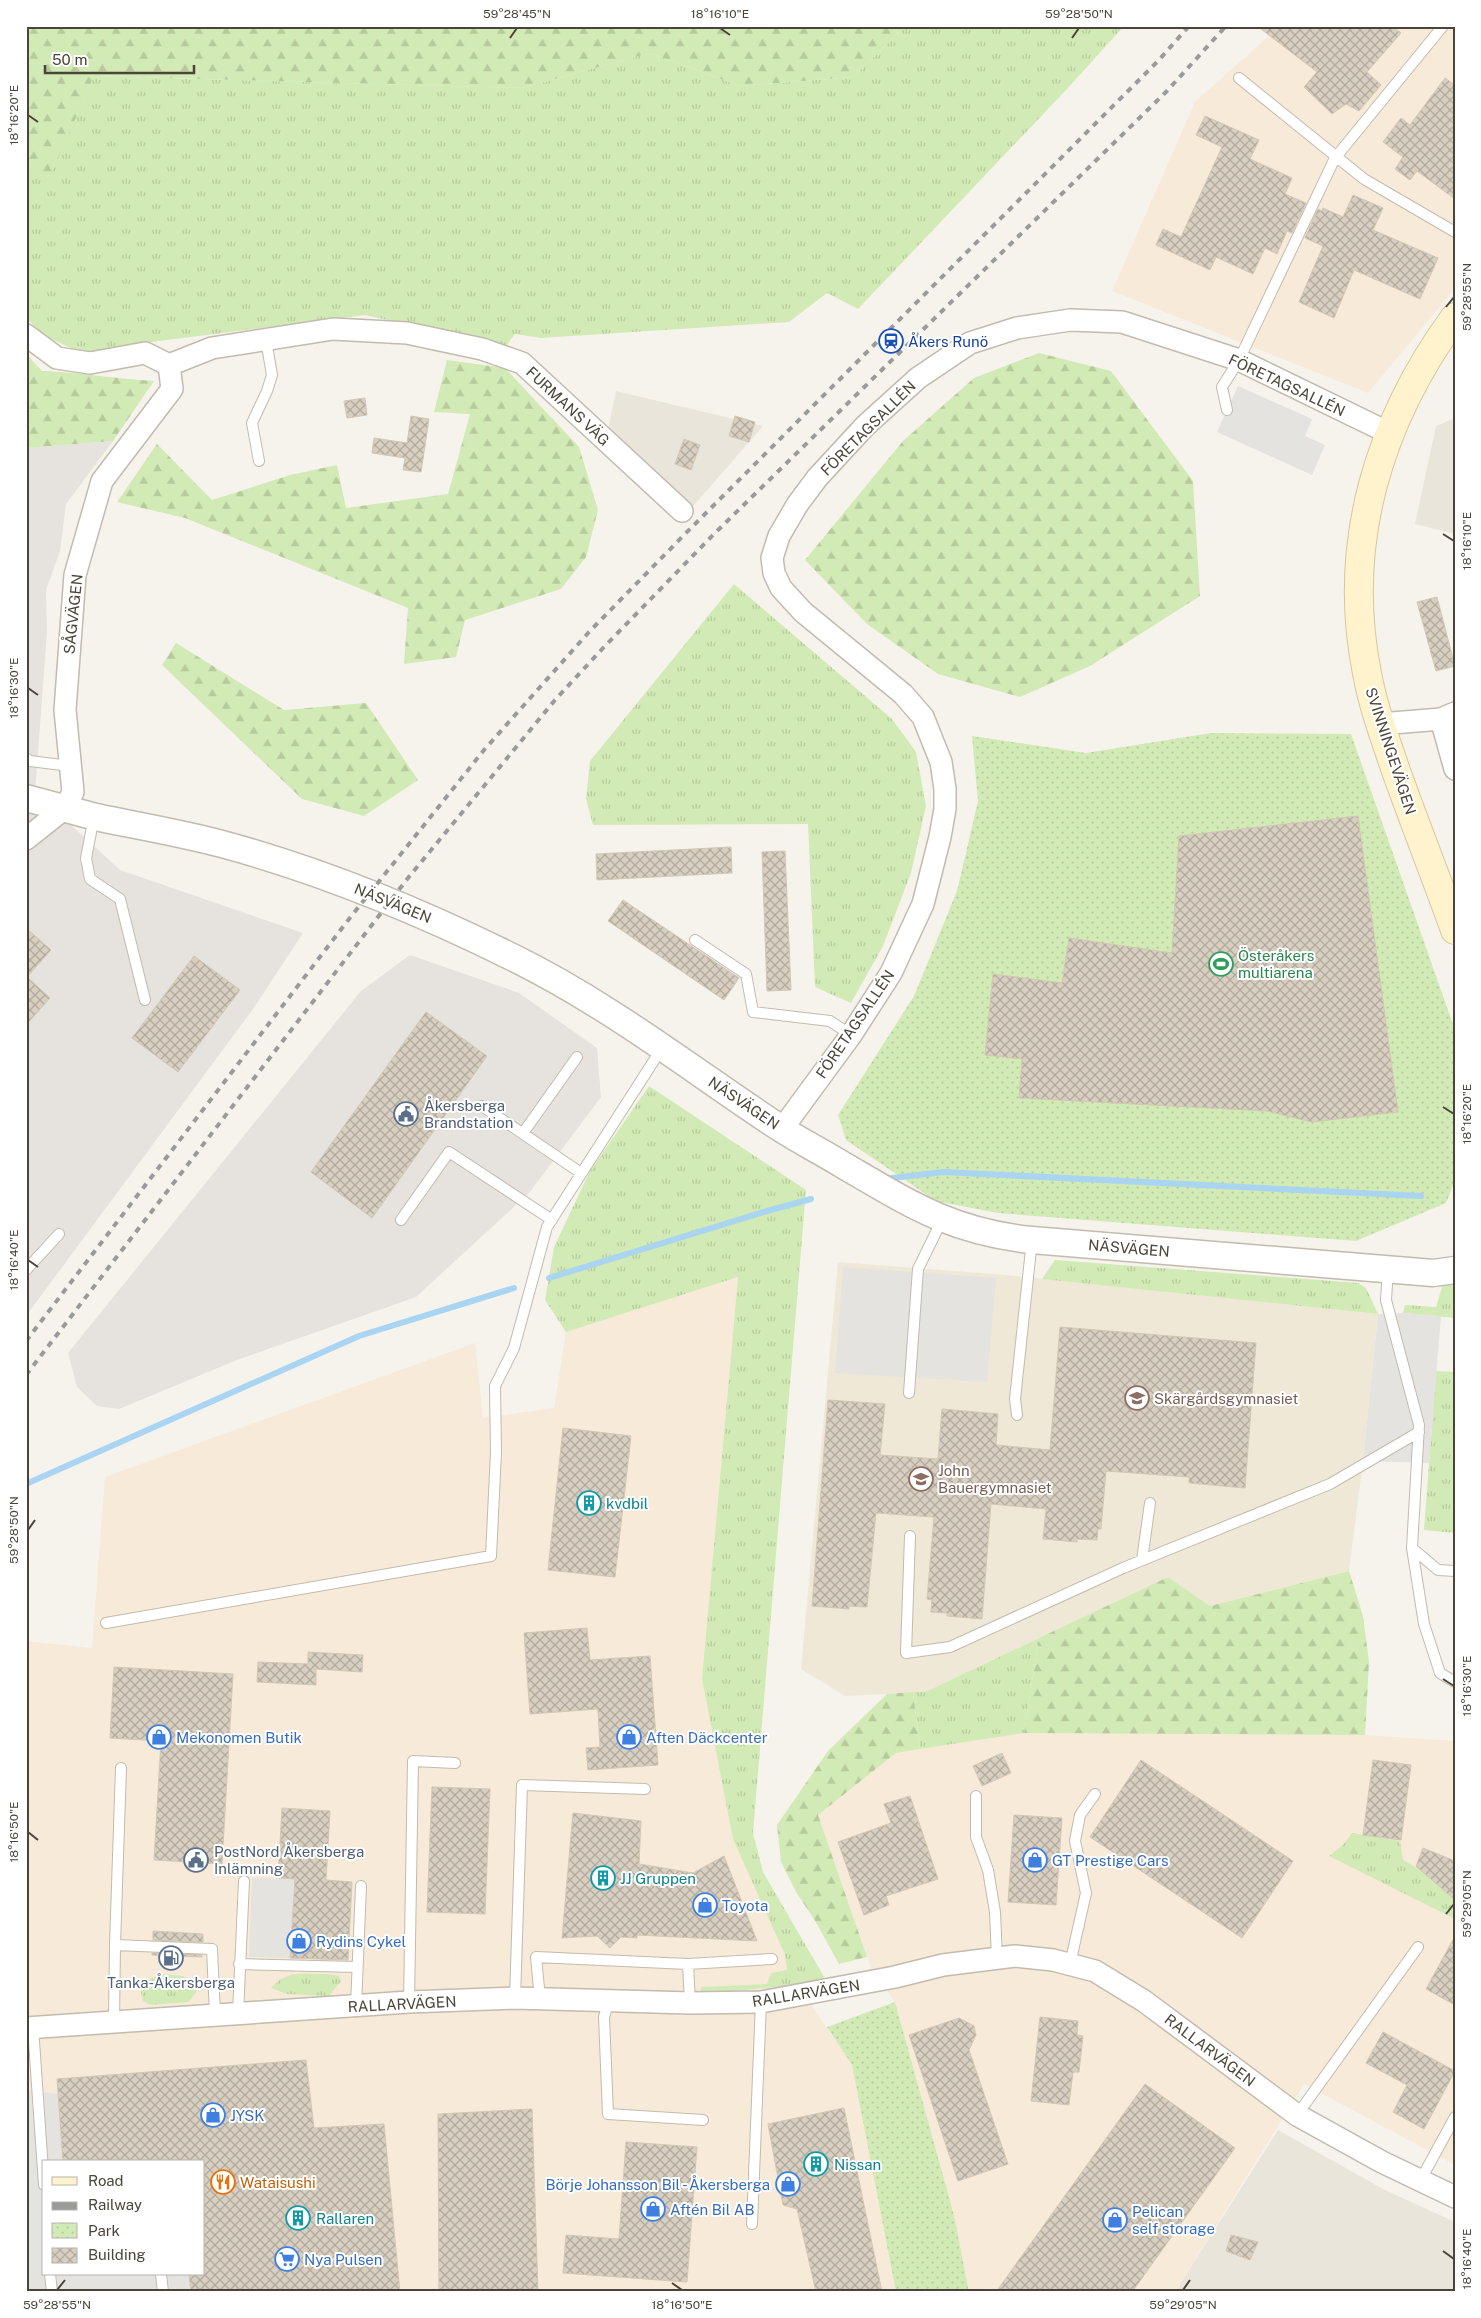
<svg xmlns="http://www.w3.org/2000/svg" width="1481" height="2318" viewBox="0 0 1481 2318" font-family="'Public Sans',sans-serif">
	<defs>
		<pattern id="grass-tufts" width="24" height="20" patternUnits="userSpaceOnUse" patternTransform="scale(1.25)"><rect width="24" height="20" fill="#d2eab5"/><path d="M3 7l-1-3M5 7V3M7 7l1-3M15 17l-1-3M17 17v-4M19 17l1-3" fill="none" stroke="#b6ca9c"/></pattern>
		<pattern id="forest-firs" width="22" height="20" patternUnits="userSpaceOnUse" patternTransform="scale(1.25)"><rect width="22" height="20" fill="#d2eab5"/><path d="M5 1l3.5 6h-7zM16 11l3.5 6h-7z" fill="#b6ca9c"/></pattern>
		<pattern id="park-dots" width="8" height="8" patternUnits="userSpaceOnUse" patternTransform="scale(1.25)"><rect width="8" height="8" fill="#d2eab5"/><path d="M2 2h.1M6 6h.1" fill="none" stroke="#b6ca9c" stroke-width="1.8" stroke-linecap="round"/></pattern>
		<pattern id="building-cross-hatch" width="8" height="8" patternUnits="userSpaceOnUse" patternTransform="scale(1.25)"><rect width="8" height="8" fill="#d8cfc1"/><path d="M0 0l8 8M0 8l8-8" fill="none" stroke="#b1aa9e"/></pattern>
	</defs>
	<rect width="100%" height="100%" fill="#f6f3ec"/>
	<path fill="#eae5da" d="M616 391 763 426 689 511 608 430Z
		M1455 418V534L1415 524 1436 426Z
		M1278 2130 1383 2189 1455 2222V2292H1175Z"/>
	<path fill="#f7ead8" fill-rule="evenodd" d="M1280 26H1455V288L1368 393 1112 291 1195 102Z
		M738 1277 702 1679 733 1839 785 1955 788 1970 852 2065 896 2292H26V1641L92 1648 105 1477 475 1343 483 1418 554 1408 566 1332ZM44 2162H204V2274H44Z
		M1024 1733 1365 1735 1455 1741V2165L1304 2084 1175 2292H969L954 2215 895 2002 872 1971 818 1815 896 1753Z"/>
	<path fill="#e6e2dd" d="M113 441 66 504 60 551 46 590 47 632 35 792 120 870 303 933 253 1009 26 1316V448Z
		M410 955 519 993 597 1048 601 1097 529 1193 416 1297 237 1360 119 1409 97 1406 77 1387 68 1353 361 991Z"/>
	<path fill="#efe8d6" d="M838 1262 1006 1275 1378 1314 1363 1461 1349 1571 1210 1606 1168 1577 925 1692 845 1696 801 1669Z"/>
	<path fill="url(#grass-tufts)" d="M906 26H1124L1067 89 858 309 827 293 789 322 541 338 515 334 506 346 365 315 151 342 86 355 45 336 26 318V157L50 176 94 76 522 88 650 53 740 86 853 77Z
		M734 584 892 719 916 752 926 806 911 873 883 946 851 1003 815 987 808 824 593 825 586 799 590 761Z
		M649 1086 806 1190 753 1833 763 1872 827 1982 700 1994 701 1987 767 1984 771 1973 787 1970 785 1955 733 1839 702 1679 738 1277 566 1332 545 1300 554 1247 590 1171Z
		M1055 1260 1358 1283 1366 1288 1378 1314 1042 1279Z
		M1443 1284H1455V1318L1403 1313 1405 1305 1436 1307Z
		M1436 1371 1455 1372V1533L1424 1530Z
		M1039 1638 1024 1733 920 1749 913 1692H925Z
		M1352 1833 1400 1841 1403 1860 1419 1869 1455 1900V1919L1329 1856 1343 1845Z
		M162 1974 183 1976 201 1985 189 2002 150 2005 143 2001 141 1992 148 1980Z
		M328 1974 339 1976 341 1981 329 1996 287 1994 271 1988C287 1969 305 1974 328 1974Z"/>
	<path fill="url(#forest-firs)" d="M26 26H906L853 77 740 86 650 53 522 88 94 76 50 177 26 157Z
		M1039 353 1111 371 1193 481 1200 596 1090 666 1020 697 938 674 867 624 805 560 903 441 974 378Z
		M26 354 42 371C80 372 116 379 154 381L113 441 26 448Z
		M447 360 505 368 579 447 598 510 586 557 561 589 465 620 456 657 404 664 408 608 185 518 117 502 157 444 212 500 290 475 337 465 346 508 448 494 470 414 434 412Z
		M176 643 284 710 366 703 418 780 364 816 302 799 162 665Z
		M1349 1571 1363 1616 1369 1662 1365 1735 1024 1733 1039 1638 1168 1577 1210 1606Z
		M913 1692 920 1749 896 1753 818 1815 867 1957 839 1964 814 1919 796 1892 781 1862 777 1825 828 1751 887 1694Z"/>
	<path fill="url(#park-dots)" d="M1211 733 1351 734 1455 1030V1181L1446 1203 1356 1241 998 1213 936 1201 846 1140 838 1115 914 996 957 891 978 801 972 736 1086 753Z
		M895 2002 954 2215 969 2292H896L852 2065 827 2027Z"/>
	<path fill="#e5e3e0" d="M1238 386 1312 419 1305 436 1325 445 1312 475 1217 432Z
		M843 1267 996 1278 987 1382 835 1373Z
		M1403 1313 1441 1316 1429 1463 1363 1461 1378 1314Z
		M252 1878 295 1879 290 1958 249 1957Z
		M26 2090 58 2094 63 2162H44V2274H189L191 2292H26Z"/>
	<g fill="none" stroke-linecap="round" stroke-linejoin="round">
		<path stroke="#a9d4f2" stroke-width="6" d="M892 1178 944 1172 1421 1196
			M549 1278 767 1211 811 1199
			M26 1484 359 1336 514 1288"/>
	</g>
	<path fill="url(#building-cross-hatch)" stroke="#d3c7b4" d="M1257 26H1392L1401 33 1367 72 1381 85 1359 111 1346 104 1332 114 1304 87 1317 72Z
		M1445 78 1455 85V199L1417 171 1410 180 1395 169 1403 157 1383 142 1401 118 1410 125Z
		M1205 116 1259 140 1250 159 1292 178 1285 194 1306 203 1292 233 1287 231 1277 254 1265 248 1253 274 1216 257 1210 270 1156 245 1163 229 1181 237 1222 147 1196 135Z
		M1353 195 1383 208 1373 230 1438 258 1420 299 1354 270 1334 318 1299 302 1323 246 1305 238 1318 209 1322 211 1323 208 1343 217Z
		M365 398 367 415 347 418 344 401Z
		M411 416 429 419 421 472 403 470 405 458 372 453 374 438 407 443Z
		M735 416 755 422 749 442 729 436Z
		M684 439 700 445 691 470 675 464Z
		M1437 597 1455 666 1436 671 1417 602Z
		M1358 816 1398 1112 1311 1122 1267 1111 1019 1098 1022 1059 985 1055 993 974 1062 983 1069 938 1172 953 1179 836Z
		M731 847 732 873 597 880 596 854Z
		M785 851 791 990 767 991 762 852Z
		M623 900 739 978 724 1000 608 921Z
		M26 928 51 950 27 977 50 998 26 1025Z
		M194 956 240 990 178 1072 132 1038Z
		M426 1012 487 1056 372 1218 311 1172Z
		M1060 1327 1256 1343 1245 1488 1189 1483V1477L1106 1471 1101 1529H1098L1097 1540 1077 1539V1542L1043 1539 1046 1509 991 1504 982 1619 947 1616V1613L931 1612 932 1600 927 1599 934 1517 876 1513 867 1607 849 1606V1609L812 1606 828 1400 885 1404 880 1455 938 1459 942 1409 998 1414 996 1445 1050 1450Z
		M563 1428 631 1436 615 1577 548 1570Z
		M587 1628 590 1660 650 1656 658 1765 588 1770 586 1748 600 1747 598 1709 530 1714 524 1633Z
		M308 1652 363 1655 362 1672 316 1669V1685L257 1682 258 1662 308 1664Z
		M114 1667 233 1674 222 1864 154 1860 161 1741 110 1738Z
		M1002 1753 1011 1773 982 1786 973 1766Z
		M1141 1760 1293 1861 1242 1938 1090 1837Z
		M1373 1760 1411 1765 1401 1840 1363 1835Z
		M432 1787 490 1789 485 1914 427 1912Z
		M910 1796 938 1879 886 1896 889 1905 864 1915 838 1842 891 1823 884 1804Z
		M282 1808 330 1811 326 1880 352 1882 348 1960 290 1958 295 1879 278 1878Z
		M573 1813 641 1821 639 1864 693 1873 724 1856 757 1941 637 1935V1938L621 1937 610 1948 597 1936 562 1938Z
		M1014 1815 1062 1818 1056 1905 1008 1902Z
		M1423 1848 1455 1861V1900L1416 1866Z
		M153 1931 203 1934V1942L153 1940Z
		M1455 1936V2005L1426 1989Z
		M152 1953 202 1955V1957L152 1955Z
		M1040 2017 1078 2021 1077 2035 1083 2036 1079 2072H1073L1069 2105 1031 2101Z
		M959 2018 974 2026 976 2035 969 2050 1008 2164 958 2181 909 2035Z
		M1383 2032 1455 2071 1424 2129 1393 2112 1407 2085 1366 2063Z
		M306 2060 314 2128 384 2124 400 2292H191L189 2274H204V2162H63L57 2079Z
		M1145 2084 1235 2148 1132 2292H996Z
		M844 2108 882 2292H816L797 2209 783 2205 768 2124Z
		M532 2109 538 2292H439L438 2114Z
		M626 2142 697 2147 687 2282 563 2273 566 2235 619 2239Z
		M1231 2235 1258 2242 1250 2260 1226 2251Z"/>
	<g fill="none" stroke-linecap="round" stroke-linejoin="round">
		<g stroke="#c2bbae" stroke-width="12">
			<path id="service" d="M1239 78 1364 179 1455 232
				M1227 410 1222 387 1239 360 1335 158 1443 26
				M259 461 252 423 267 391 272 375 266 340
				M26 758 30 761 70 766
				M94 817 86 858 90 879 120 899 145 1000
				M695 940 746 974 753 1012 830 1021 851 1035
				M482 1106 581 1173
				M523 1133 577 1057
				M401 1220 449 1152 552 1220
				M1388 1269 1386 1300 1419 1425 1412 1548 1424 1624 1440 1673 1455 1682
				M26 1270 59 1234
				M909 1393 918 1269 942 1220
				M1017 1415 1015 1399 1032 1240
				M910 1536 906 1653 950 1647 1123 1568 1330 1484 1419 1432
				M1412 1548 1438 1570 1455 1571
				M1142 1560 1150 1503
				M106 1623 491 1556 496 1452 495 1386 514 1348 547 1227 662 1048
				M976 1796V1837L988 1870 995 1912 997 1958
				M115 1945 121 1768
				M239 1964 357 1967
				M688 1964 690 2003
				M1070 1964 1086 1893 1075 1841 1080 1815 1095 1794
				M515 1998 522 1785 645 1789
				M540 1999 536 1957 688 1964 772 1959
				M609 2000 604 2017 608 2114 703 2120
				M409 2002 413 1761 455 1763
				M356 2006 361 1886
				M238 2014 244 1881
				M114 2022 115 1945 212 1949 215 2015
				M33 2027 44 2185
				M1297 2115 1418 1947
				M1420 2181 1455 2117
				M752 2224 761 2002
				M50 2274 52 2292
				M161 2274 163 2292"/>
		</g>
		<g stroke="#c2bbae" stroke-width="24">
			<path id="minor" d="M26 335 57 358 90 363 145 353 169 365
				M169 365 212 348 333 329 407 333 482 349 522 363 682 511
				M1441 719 1455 769
				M1380 724 1441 719 1455 713
				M26 839 65 808 73 792 65 710 75 575 102 481 172 389 169 365
				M782 1129 851 1035 891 973 923 904 940 837 945 809V789L941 762 923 717 903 694 803 612 781 588 774 573 772 558 779 536 797 505 817 478 865 426 918 378 970 343 1017 328 1070 320 1122 322 1239 360 1389 433
				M26 2028 409 2002 515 1998 690 2003 761 2002 895 1977 943 1965 1015 1956 1053 1960 1095 1971 1144 2001 1297 2115 1382 2162 1455 2197"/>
		</g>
		<g stroke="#c2bbae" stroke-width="29">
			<path id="tertiary" d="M26 798C50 804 73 811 96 817 138 826 180 833 222 844 322 871 419 911 512 957 608 1004 692 1070 780 1128 800 1141 822 1152 843 1165 910 1204 952 1232 1032 1240L1433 1273 1455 1270"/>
		</g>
		<g stroke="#d6c79b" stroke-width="30">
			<path id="secondary" d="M1455 317C1379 421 1341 544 1367 673 1373 707 1385 738 1396 771 1415 824 1436 877 1455 930"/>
		</g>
		<use href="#service" stroke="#fff" stroke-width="10"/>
		<use href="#minor" stroke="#fff" stroke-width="21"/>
		<use href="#tertiary" stroke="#fff" stroke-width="26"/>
		<use href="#secondary" stroke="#fff3cd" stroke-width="28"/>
		<path stroke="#9a9a9a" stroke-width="4" stroke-dasharray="6 6" stroke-linecap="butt" d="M26 1341 349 919 484 750 589 632 683 536 1159 60 1189 26
			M26 1375 408 878 555 700 604 647 714 534 1167 91 1226 26"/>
	</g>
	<path fill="none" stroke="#4b4439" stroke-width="2" d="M720 28 730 35M510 38 517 28M1072 38 1079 28M28 115 38 122M1446 307 1454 297M1443 534 1454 541M28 688 38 695M1443 1107 1454 1114M28 1260 38 1267M28 1530 35 1520M1443 1679 1454 1686M28 1832 38 1840M1446 1914 1454 1904M1443 2251 1454 2259M672 2283 682 2290M57 2290 65 2280M1183 2290 1190 2280"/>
	<defs>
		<g id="station-ring" transform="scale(1.25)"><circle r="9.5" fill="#fff" stroke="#1a4fb4" stroke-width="1.5"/><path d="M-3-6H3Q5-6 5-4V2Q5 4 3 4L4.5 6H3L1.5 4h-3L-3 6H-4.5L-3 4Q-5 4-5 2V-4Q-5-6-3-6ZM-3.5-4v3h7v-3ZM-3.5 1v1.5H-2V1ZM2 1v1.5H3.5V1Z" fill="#1a4fb4"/></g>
		<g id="stadium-ring" transform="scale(1.25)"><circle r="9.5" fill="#fff" stroke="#2e9e5b" stroke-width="1.5"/><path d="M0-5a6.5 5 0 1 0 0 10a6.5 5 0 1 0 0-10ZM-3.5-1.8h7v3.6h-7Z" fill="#2e9e5b"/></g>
		<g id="civic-ring" transform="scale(1.25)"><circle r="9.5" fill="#fff" stroke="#5c6f8a" stroke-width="1.5"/><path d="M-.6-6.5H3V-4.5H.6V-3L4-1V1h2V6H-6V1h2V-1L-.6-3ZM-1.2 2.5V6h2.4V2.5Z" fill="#5c6f8a"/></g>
		<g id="school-ring" transform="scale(1.25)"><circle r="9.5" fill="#fff" stroke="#8d6e63" stroke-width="1.5"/><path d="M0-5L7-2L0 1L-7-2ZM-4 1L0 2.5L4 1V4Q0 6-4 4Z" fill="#8d6e63"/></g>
		<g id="building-ring" transform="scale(1.25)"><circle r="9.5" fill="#fff" stroke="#0f9aa8" stroke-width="1.5"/><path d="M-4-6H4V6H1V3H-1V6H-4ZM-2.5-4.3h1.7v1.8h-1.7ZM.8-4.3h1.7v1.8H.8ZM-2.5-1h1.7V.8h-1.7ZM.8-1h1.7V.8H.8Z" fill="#0f9aa8"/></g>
		<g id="shop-ring" transform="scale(1.25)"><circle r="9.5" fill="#fff" stroke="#3f7fe0" stroke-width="1.5"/><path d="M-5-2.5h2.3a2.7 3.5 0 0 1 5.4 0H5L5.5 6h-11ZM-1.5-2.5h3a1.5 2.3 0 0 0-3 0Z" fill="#3f7fe0"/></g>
		<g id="fuel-ring" transform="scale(1.25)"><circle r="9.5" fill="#fff" stroke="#5c6f8a" stroke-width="1.5"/><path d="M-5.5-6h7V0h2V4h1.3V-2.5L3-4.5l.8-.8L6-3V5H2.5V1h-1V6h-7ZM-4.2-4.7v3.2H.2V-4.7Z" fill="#5c6f8a"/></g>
		<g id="restaurant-ring" transform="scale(1.25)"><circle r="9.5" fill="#fff" stroke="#e8710a" stroke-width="1.5"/><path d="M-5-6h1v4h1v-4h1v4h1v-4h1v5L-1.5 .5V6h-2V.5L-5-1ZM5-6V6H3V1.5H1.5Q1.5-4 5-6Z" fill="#e8710a"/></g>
		<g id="supermarket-ring" transform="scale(1.25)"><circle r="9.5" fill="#fff" stroke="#3f7fe0" stroke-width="1.5"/><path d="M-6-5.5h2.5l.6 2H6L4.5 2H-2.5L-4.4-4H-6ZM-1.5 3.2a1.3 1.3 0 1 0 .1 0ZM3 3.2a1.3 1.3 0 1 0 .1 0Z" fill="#3f7fe0"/></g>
	</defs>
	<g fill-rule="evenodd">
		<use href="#station-ring" x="891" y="341"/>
		<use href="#stadium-ring" x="1221" y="964"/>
		<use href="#civic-ring" x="406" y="1114"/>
		<use href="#school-ring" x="1137" y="1398"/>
		<use href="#school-ring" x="921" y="1479"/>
		<use href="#building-ring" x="589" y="1503"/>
		<use href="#shop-ring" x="159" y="1737"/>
		<use href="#shop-ring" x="629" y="1737"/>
		<use href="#civic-ring" x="196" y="1860"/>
		<use href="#shop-ring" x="1035" y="1860"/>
		<use href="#building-ring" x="603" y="1878"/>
		<use href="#shop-ring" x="705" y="1905"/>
		<use href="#shop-ring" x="299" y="1941"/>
		<use href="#fuel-ring" x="171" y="1958"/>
		<use href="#shop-ring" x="213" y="2115"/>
		<use href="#building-ring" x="816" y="2164"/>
		<use href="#restaurant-ring" x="223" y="2182"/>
		<use href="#shop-ring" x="788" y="2184"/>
		<use href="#shop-ring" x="653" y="2209"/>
		<use href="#building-ring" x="298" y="2218"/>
		<use href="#shop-ring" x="1115" y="2220"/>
		<use href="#supermarket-ring" x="287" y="2259"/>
	</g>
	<g text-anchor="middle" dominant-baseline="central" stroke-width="4" stroke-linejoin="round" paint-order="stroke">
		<g font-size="15" fill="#164399" stroke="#fff" text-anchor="start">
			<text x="908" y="341">Åkers Runö</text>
		</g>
		<g font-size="15" fill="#4b4439" stroke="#fff">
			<text transform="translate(1287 385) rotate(25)">FÖRETAGSALLÉN</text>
			<text transform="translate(568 406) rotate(43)">FURMANS VÄG</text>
			<text transform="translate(868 428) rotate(-45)">FÖRETAGSALLÉN</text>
			<text transform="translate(73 614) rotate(-84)">SÅGVÄGEN</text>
			<text transform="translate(1391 751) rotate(72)">SVINNINGEVÄGEN</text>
			<text transform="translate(393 903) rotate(22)">NÄSVÄGEN</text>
			<text transform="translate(855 1024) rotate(-56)">FÖRETAGSALLÉN</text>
			<text transform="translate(744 1103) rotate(34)">NÄSVÄGEN</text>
			<text transform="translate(1129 1248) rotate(5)">NÄSVÄGEN</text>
			<text transform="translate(806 1993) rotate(-9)">RALLARVÄGEN</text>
			<text transform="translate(402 2004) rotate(-3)">RALLARVÄGEN</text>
			<text transform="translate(1210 2050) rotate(37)">RALLARVÄGEN</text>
		</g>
		<g font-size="15" fill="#27864d" stroke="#fff" text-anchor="start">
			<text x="1238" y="955">Österåkers<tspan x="1238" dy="17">multiarena</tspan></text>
		</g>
		<g font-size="15" fill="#4e5e75" stroke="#fff" text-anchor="start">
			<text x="424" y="1105">Åkersberga<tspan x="424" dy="17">Brandstation</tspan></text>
			<text x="214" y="1851">PostNord Åkersberga<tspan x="214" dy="17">Inlämning</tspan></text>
			<text x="171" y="1982" text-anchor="middle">Tanka-Åkersberga</text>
		</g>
		<g font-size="15" fill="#785e54" stroke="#fff" text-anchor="start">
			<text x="1154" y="1398">Skärgårdsgymnasiet</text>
			<text x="938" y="1470">John<tspan x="938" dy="17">Bauergymnasiet</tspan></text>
		</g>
		<g font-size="15" fill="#0d838f" stroke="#fff" text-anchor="start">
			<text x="606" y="1503">kvdbil</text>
			<text x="620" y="1878">JJ Gruppen</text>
			<text x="834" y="2164">Nissan</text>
			<text x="316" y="2218">Rallaren</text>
		</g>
		<g font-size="15" fill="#366cbe" stroke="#fff" text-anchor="start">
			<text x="176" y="1737">Mekonomen Butik</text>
			<text x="646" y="1737">Aften Däckcenter</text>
			<text x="1052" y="1860">GT Prestige Cars</text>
			<text x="722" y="1905">Toyota</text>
			<text x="316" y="1941">Rydins Cykel</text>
			<text x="230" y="2115">JYSK</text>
			<text x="770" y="2184" text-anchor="end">Börje Johansson Bil - Åkersberga</text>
			<text x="670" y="2209">Aftén Bil AB</text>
			<text x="1132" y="2211">Pelican<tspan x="1132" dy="17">self storage</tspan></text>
			<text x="304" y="2259">Nya Pulsen</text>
		</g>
		<g font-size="15" fill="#c56008" stroke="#fff" text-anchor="start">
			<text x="240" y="2182">Wataisushi</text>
		</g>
	</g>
	<rect width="1481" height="2318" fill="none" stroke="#ffffff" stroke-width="55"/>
	<rect x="42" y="2160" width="162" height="115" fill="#ffffff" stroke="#b7b4b0"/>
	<rect x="52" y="2177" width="25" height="8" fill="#fff3cd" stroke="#b7b4b0"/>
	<text x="88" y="2186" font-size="15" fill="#4b4439">Road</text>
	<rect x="52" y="2202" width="25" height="8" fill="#9a9a9a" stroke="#b7b4b0"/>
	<text x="88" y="2210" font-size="15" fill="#4b4439">Railway</text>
	<rect x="52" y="2223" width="25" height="15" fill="url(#park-dots)" stroke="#b7b4b0"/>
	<text x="88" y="2236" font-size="15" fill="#4b4439">Park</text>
	<rect x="52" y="2248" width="25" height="15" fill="url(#building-cross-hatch)" stroke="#b7b4b0"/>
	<text x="88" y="2260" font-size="15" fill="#4b4439">Building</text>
	<path d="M45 65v8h149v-8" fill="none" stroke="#4b4439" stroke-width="2.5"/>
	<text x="52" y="65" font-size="15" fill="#4b4439" stroke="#ffffff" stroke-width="4" paint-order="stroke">50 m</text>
	<rect x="28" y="28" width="1426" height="2262" fill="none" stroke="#4b4439" stroke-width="2"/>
	<g font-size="12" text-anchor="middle" fill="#4b4439">
		<text x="517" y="18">59°28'45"N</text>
		<text x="720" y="18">18°16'10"E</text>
		<text x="1079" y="18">59°28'50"N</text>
		<text transform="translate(14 115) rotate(-90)" y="4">18°16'20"E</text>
		<text transform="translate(1467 297) rotate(-90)" y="4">59°28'55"N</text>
		<text transform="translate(1467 541) rotate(-90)" y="4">18°16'10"E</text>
		<text transform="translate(14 688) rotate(-90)" y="4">18°16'30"E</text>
		<text transform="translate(1467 1114) rotate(-90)" y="4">18°16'20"E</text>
		<text transform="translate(14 1260) rotate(-90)" y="4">18°16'40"E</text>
		<text transform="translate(14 1530) rotate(-90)" y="4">59°28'50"N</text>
		<text transform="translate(1467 1686) rotate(-90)" y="4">18°16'30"E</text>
		<text transform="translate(14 1832) rotate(-90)" y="4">18°16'50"E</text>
		<text transform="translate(1467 1904) rotate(-90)" y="4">59°29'05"N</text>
		<text transform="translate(1467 2259) rotate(-90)" y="4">18°16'40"E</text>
		<text x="57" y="2309">59°28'55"N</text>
		<text x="682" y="2309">18°16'50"E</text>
		<text x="1183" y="2309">59°29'05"N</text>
	</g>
</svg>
